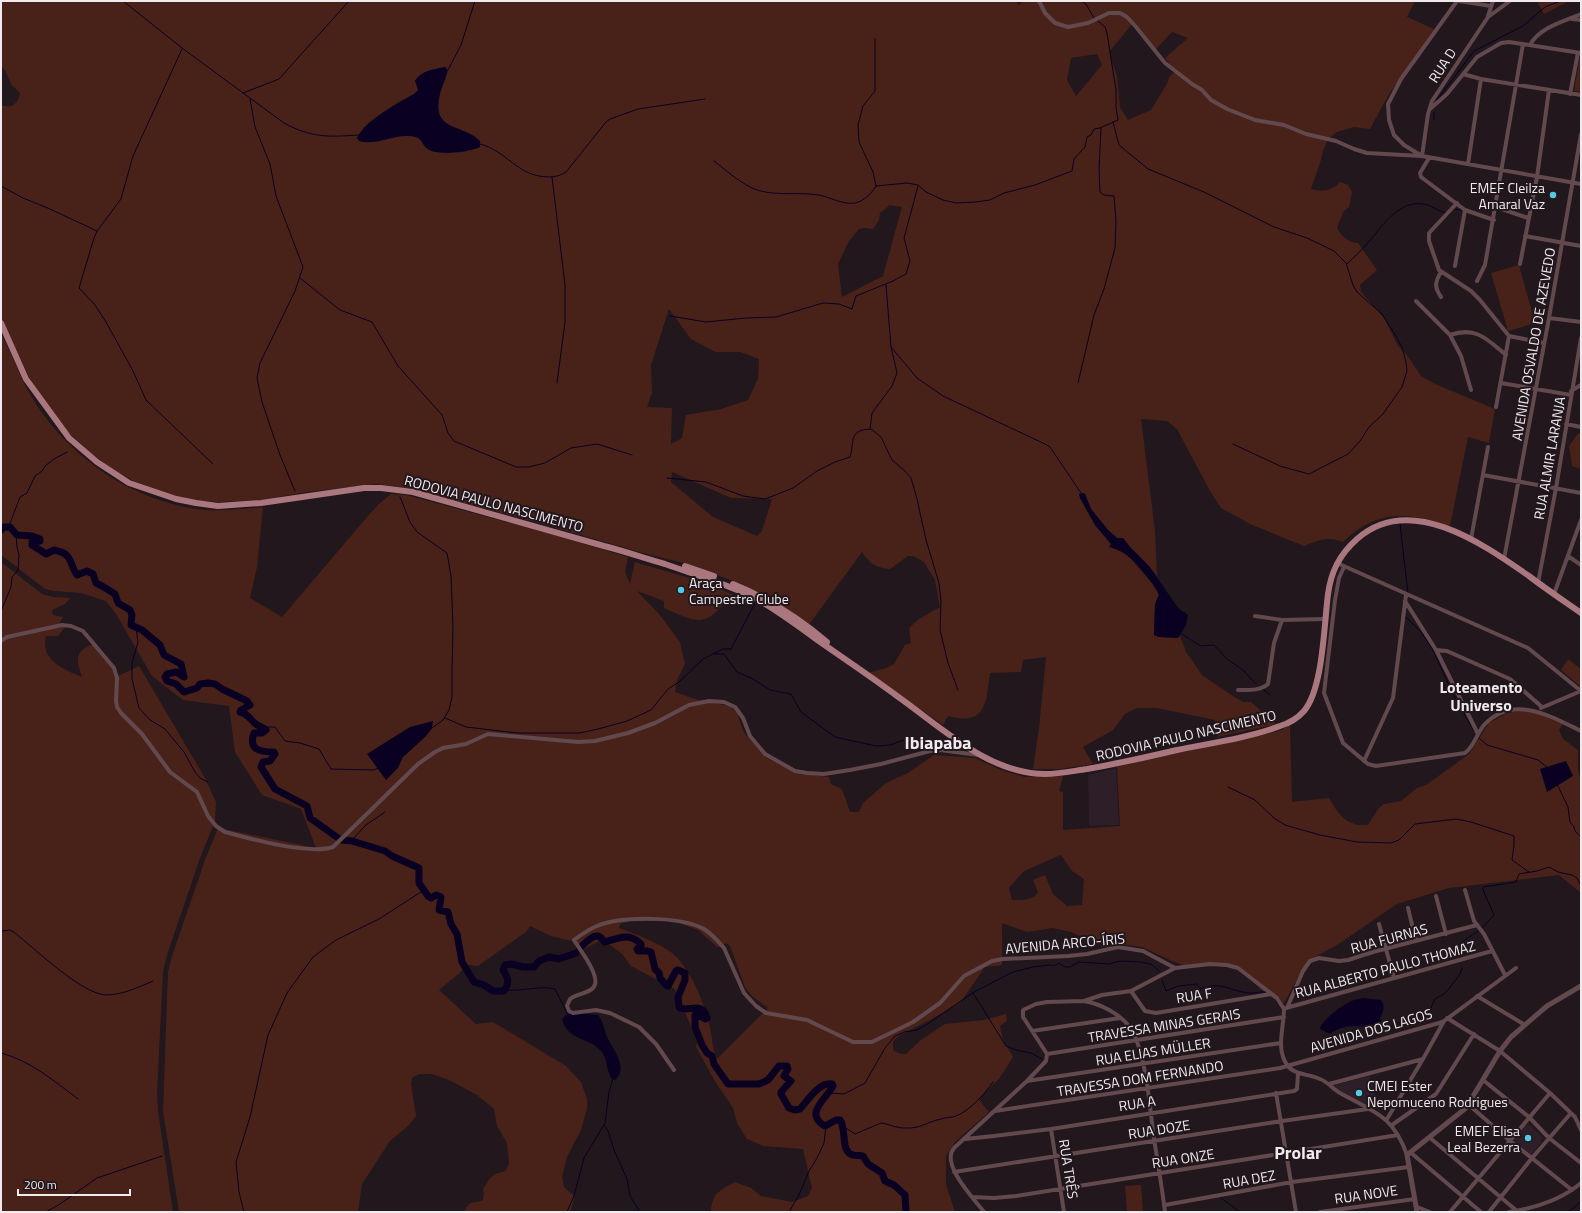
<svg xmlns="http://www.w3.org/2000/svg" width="1582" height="1213" viewBox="0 0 1582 1213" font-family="'Titillium Web',sans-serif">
	<rect width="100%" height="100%" fill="#21171d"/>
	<path fill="#2d1e27" d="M1116 768 1119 825 1089 826 1088 775Z
		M1370 1076 1376 1097 1369 1107 1336 1088 1335 1085Z
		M1529 1124 1542 1137 1541 1143 1531 1155 1514 1140 1525 1126Z"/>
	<path fill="#482219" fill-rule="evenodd" d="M1 1H1016L1018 5 1025 1H1415L1407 17 1434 29 1389 94 1370 129 1354 127 1337 132 1328 139 1323 151 1320 163 1311 189C1321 192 1333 191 1340 182L1348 185 1352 192 1349 207 1343 212 1337 228C1341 236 1349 243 1358 243L1377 270 1360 285 1361 292 1384 318 1398 346 1406 354 1421 376 1435 384 1495 409 1489 443 1468 437 1450 526C1408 512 1377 509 1343 542 1328 536 1319 540 1304 546L1250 524 1221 508 1210 491 1177 429 1167 421 1141 419 1155 531 1157 576C1147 562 1133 552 1123 538H1117L1108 530 1091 509 1085 494 1080 498 1095 525 1111 544 1129 557 1156 588 1159 595 1155 604 1154 635 1159 637 1178 638 1180 636 1186 652 1202 675 1233 696 1243 702H1251L1276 724 1217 737 1215 720 1157 708H1137L1125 714 1113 730 1083 747 1093 764 1060 769H1033L1039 728 1046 657 1023 660 1021 672 990 673C986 704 986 726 948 716L943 725 868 673 886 668 894 664 905 645 911 643 909 628 919 619 940 607 935 580 924 562 913 556H908L890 569C876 568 870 564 862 552L808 626 741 584 688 564 643 553 546 525 407 488 377 484 306 492 262 500 221 502 198 501 164 495 141 485 113 470 90 452 58 423 31 381 1 318V105C12 109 18 104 20 93L11 84 5 70 1 66ZM1133 23 1155 50 1172 32 1188 38 1165 58 1175 71 1169 77 1168 82 1151 110 1128 120 1120 107 1117 76 1109 52ZM1097 54 1102 65 1076 96 1067 80 1071 58ZM445 67C447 80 445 80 441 91 430 124 451 126 475 136L466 152C457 152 433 154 426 148 423 144 422 138 416 137 400 131 380 141 364 142L363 128 371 121 414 94 418 90 425 72ZM888 205 902 207 883 276 842 297 838 264 849 241 859 229 864 228 873 229 879 220 880 213 889 206ZM669 309 691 339 715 352H740L759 359 758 379 748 400 721 409 686 415 682 438 671 444 672 408 647 407 652 393 651 365ZM672 472 731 498 772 499 762 531 757 536 713 517 671 482Z
		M1537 1H1569L1544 14Z
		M1580 57H1581V92L1574 91Z
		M1519 265 1535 323 1508 331 1491 273Z
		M1 333C13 356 21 381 36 404 72 459 131 499 196 509 218 512 241 509 263 507L257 567 250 598 282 617 367 517 379 504 391 494 406 495 544 532 628 557 625 572 630 584 635 562 707 583 734 595 730 596C704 629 699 623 664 608V601L637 591 659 614 680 642 685 664 677 680 675 692 698 700 730 706 737 713 744 733 767 758 796 773 829 777 831 784 842 789 850 812H859L863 803 886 783 908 773 934 755 975 758 1001 770 1025 777 1063 776 1059 791 1063 792V830L1120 826 1117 767 1140 761 1279 731 1290 725 1292 802 1329 798C1338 814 1347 827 1368 825L1379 808 1384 804 1401 801 1417 788 1426 785 1469 754 1489 723 1498 718 1508 713 1520 711 1540 713 1563 724 1559 730 1563 739 1578 750V770L1581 782V893L1559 875 1449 888 1397 904 1337 945 1311 959 1300 974 1283 1005 1265 993 1240 970 1214 964 1186 966 1172 961 1142 947 1114 943 1106 944 1091 941 1071 932 1053 928 1027 932 1002 923V965L985 967 960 1003 930 1020 900 1035 893 1041V1050L896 1052 901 1054H906L921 1040 945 1024 984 1020 1006 1014 1007 1021 1000 1026 1003 1040 1013 1057 999 1079 980 1097V1101L989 1112 955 1142 946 1156V1184L955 1212H711C712 1193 720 1190 735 1182L751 1188 761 1196 792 1202 808 1196 812 1188 803 1149 763 1146 747 1139 737 1123 733 1108 716 1083 696 1047 697 1043 693 1031 675 989 631 966 622 954 605 941H599L583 950 572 941 551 936 530 926 526 932 478 966 469 965 439 990 476 1024 493 1022 566 1066 581 1082 587 1099V1109L581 1130 567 1157 562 1177 564 1187 574 1196 573 1203 570 1212H464C471 1198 472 1205 483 1200L484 1193 483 1189C491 1177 491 1174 506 1171L509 1163 507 1143 497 1126 494 1109 477 1095 449 1080 432 1074H419L412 1078 411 1084 416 1116 409 1125 390 1141 362 1184 358 1212H179L163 1111 168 972 172 956 205 860 218 828 316 848 301 809 262 795 235 752 229 706 183 700 152 676 116 614 106 601 81 593 54 591 45 589 1 555ZM432 721V728L426 736 403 757ZM1061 855 1072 871 1084 879 1082 905 1067 906 1053 894 1045 875 1033 880 1038 892 1034 897 1024 900H1012L1009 888 1024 871ZM630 921H673L698 930 717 947H721L726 943 730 946 745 987 752 996 768 1008 717 1059C712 1048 712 1035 709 1023 704 1002 689 966 672 953 656 941 637 935 619 928L620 924Z
		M1581 432V469L1572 466 1569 446 1577 435Z
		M1 562 42 594 53 597 70 598 65 604 52 610 53 615 63 617 57 627 66 626 58 636H46C40 660 63 669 82 677 76 660 74 651 94 644L118 676 139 666 205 778 216 802 215 821 200 858 167 955 163 972 157 1093 158 1111 173 1212H1Z
		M1568 659 1581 669V687L1561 670Z
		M1141 1185 1143 1212H1127L1125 1186Z"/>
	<path fill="#090022" d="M445 67 448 70C446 78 442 85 440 93 431 133 460 122 480 141V147C469 152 437 156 428 149 419 142 424 137 408 136 392 135 375 146 359 141L357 138C365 121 397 103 414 94L418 90 415 81C420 71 434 69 445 67Z
		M1083 493 1085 494 1091 509 1108 530 1117 538H1123L1130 547 1149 566 1178 608 1188 615 1186 625 1178 638 1159 637 1154 635 1155 604 1159 595C1155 585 1138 564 1129 557 1124 552 1116 549 1109 547L1111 544 1095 525 1080 498 1079 494Z
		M433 721 432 728 426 736 403 757 398 768 386 780 367 754 410 727Z
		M1566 761 1573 776 1547 792 1540 769Z
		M1363 998 1381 1000C1385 1005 1384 1012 1380 1017L1381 1022 1377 1027C1358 1028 1347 1022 1330 1034L1320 1029C1321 1020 1345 1003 1354 1000 1357 999 1360 999 1363 998Z
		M580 1013 598 1015C604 1022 604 1031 608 1039 613 1049 629 1069 615 1080L612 1079C606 1071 608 1060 602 1052 590 1037 567 1041 562 1019L566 1015Z"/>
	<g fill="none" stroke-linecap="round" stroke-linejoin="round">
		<path stroke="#090022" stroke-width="1" d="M123 1 182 48 284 123C312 138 328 137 359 135
			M1081 1 1086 4 1094 18
			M875 39V91L863 106 858 125 859 142 873 172 876 186
			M182 49 133 156 121 199 97 231 94 238 79 288 95 305 106 322 133 371 146 400 213 464
			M448 70 461 45 475 1
			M243 93 279 79 349 1
			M250 99 255 127 270 164 276 196 303 267 295 291 260 363 257 378 262 402 280 455 295 491
			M1437 100 1474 51 1523 26 1545 7 1561 1
			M1434 120V113
			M1113 122 1119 145 1148 169 1204 192 1274 227 1307 238 1334 251 1346 263 1353 285 1357 292 1382 314 1394 333 1402 347 1406 362 1407 371 1402 387 1383 414 1369 427 1360 441 1348 454 1309 474 1280 466 1233 444
			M480 144C508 151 516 176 548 177 554 177 560 176 566 172L606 122 610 119 638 109 705 99
			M714 161C727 171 741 184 757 190 776 196 798 192 819 195 830 197 843 205 855 203 864 201 871 194 876 186
			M552 177 565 285V322L557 383
			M1 186 23 198 50 209 97 231
			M876 186 907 183 918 185 926 192 943 200 956 203 976 202 990 200 1004 193 1035 185 1072 171 1074 159 1085 147 1087 137 1091 135 1094 129 1100 128 1118 120 1116 108V90L1107 33 1105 27 1098 21
			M1453 209 1462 210
			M1347 264C1354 257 1361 251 1367 244 1381 228 1398 200 1423 204 1431 205 1438 211 1446 213
			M300 278 340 310 372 322 398 366 442 415 448 433 454 441 516 467H529L545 463 571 448 597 444 632 455
			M670 316 706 322 746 318 776 317 823 303 839 304 852 309 856 296 893 281 906 274 910 261 904 238 918 186
			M891 347 917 378 943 396 1045 444 1050 447 1081 493
			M1078 383 1094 315 1104 289 1115 248 1116 221 1114 196 1104 195 1100 192 1099 170 1101 128
			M870 429 872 413 892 386 897 373 891 347 886 285
			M667 478 706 482 743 496 765 499 793 488 817 471 835 462 850 457C855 441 848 430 871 429L881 437 892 460 905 471 911 478 917 499 926 540 939 583 941 601 940 630 948 663 958 690
			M400 497 410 522 417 532 447 553 451 576 453 627 452 668V697L449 710 443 720 432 728
			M1400 524 1408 593
			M9 526 20 497 27 493 35 476 42 471 45 466 54 459 67 452
			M1 611 11 587 12 577 18 570 19 555 17 547 16 535
			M1406 617 1421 632 1433 650 1456 700 1474 731
			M136 628 138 642 132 663V679L139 708 150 720 165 729 184 752 195 772 200 778 208 782
			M1180 633 1201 646 1214 645 1227 659 1243 670 1256 684
			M715 654H724L737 672 753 679 770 690 791 694 801 712 835 737 876 746 890 745 904 740
			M1263 689 1270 695
			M445 718 466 727 517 733H580L598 729 627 721 651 710 668 689 679 682 703 659 723 649H731L755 603
			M264 727H275L285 741 300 743 319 749 331 769 374 770 378 768
			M1479 738 1487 745 1538 760 1548 768
			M1557 784 1568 807 1570 822 1574 827 1575 831 1581 837
			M1228 787 1255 800 1274 818 1285 825 1320 835 1357 842 1391 843 1399 840 1415 824 1456 819 1471 822 1514 836V845L1512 860 1529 872
			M351 841 366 825 385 812
			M1482 928 1494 915 1483 890V887L1516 882 1519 874 1537 871 1549 867 1558 872 1572 875 1577 878 1581 886
			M1 931 10 930 15 933C35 949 82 994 106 995 122 995 139 987 153 981
			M1461 956V943L1478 931
			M1162 980 1166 991 1178 986 1197 984 1200 989C1221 981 1228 990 1248 993 1254 994 1260 991 1267 992
			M505 990C522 992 539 985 555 989L568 1015
			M973 993 1006 1046 1016 1050 1031 1053 1042 1059
			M1279 998 1283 1004
			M1378 1026 1387 1028 1411 1017 1429 1012 1435 999 1444 994 1448 990 1460 974 1462 968
			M1 1053C31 1061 54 1081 78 1099
			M829 1093 844 1094 865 1083 885 1048 895 1036 904 1032 917 1030 926 1025 974 992 1013 972 1033 967 1049 965 1054 966 1059 963 1065 967H1070L1079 962 1109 964 1120 961 1140 962 1151 964 1159 971
			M605 1126 608 1131 614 1150 627 1179 630 1196 640 1212
			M843 1126 855 1134 881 1123C889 1124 895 1128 905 1128 920 1129 927 1122 941 1119 946 1117 951 1118 956 1116 969 1111 985 1094 993 1082
			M1221 1198 1240 1212
			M46 1212 60 1204 97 1178 162 1156
			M244 1212 239 1192 236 1162 250 1117 268 1035 287 993 313 957 336 940 379 919 424 890
			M567 1212 574 1196 584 1158 605 1123 609 1092 613 1078
			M789 1212 799 1195 809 1171 817 1158 824 1143 826 1126
			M1568 1212 1581 1202"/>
		<path stroke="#090022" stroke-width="7" d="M1 530 4 527H10L17 535 32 536 40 539V541L32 542V545L46 554 54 550C74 554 68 562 77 575L87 571 93 574 96 583 102 586 115 594 118 603 130 610 132 615 131 625 142 630 160 645 164 655 181 664 184 677 176 672 167 674 165 677 167 681 176 684 184 692 197 688 200 684 208 683 215 684 222 689 247 701 250 705 241 710 240 712C249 714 250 720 257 725 261 727 263 727 266 730L262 733H254C248 750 260 752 274 752L275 754 270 761 263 762 261 767 275 789 307 806 310 818 341 840 352 841 385 851 392 856 419 868V883L428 896 431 898 436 895 441 897 439 910 448 912 451 924 457 934 462 962 474 982 484 985 493 991H504C510 983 508 977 503 970L505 965 512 964 523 967H534L539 961 549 957 559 959 576 953
			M580 948C584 944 594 933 600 937 602 938 603 941 605 942 619 938 629 932 641 944V946L637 949 638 951H647L651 952 655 969 659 973 660 978 667 986H668L676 971 678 970 685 973V980L678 997 679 1007C687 1014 702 999 707 1018L705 1019 697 1014 695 1015V1027L702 1045 707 1053 712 1056 714 1064 728 1084H759L768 1080 779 1066H787L788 1069 784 1076 791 1081 781 1092V1094L789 1108 795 1110 800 1109C808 1100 819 1082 832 1084L833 1086C827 1098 803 1114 825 1126L836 1120H840C847 1129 840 1152 853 1155 856 1156 860 1155 863 1156L868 1164 882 1173 885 1181 894 1185 905 1195 906 1212"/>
		<path stroke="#62494d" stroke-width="4" d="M1039 1 1045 13 1055 23 1068 27 1088 23 1109 13H1120L1127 17 1136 27 1165 63 1192 84 1202 90 1211 100 1227 109 1255 120 1284 125 1306 134 1336 141 1354 149 1367 153 1422 156 1581 184
			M1459 1 1491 6
			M1488 16 1493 1
			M1572 19 1581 20
			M1530 45C1540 27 1563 22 1581 14
			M1463 74 1481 79 1581 95
			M1570 94 1578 53
			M1430 109 1447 94 1477 57 1501 43 1509 42 1581 53
			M1422 156 1404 145 1394 135 1389 120 1388 104 1401 79 1457 1
			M1422 156 1428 114 1432 101 1488 17 1510 1
			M1429 158 1420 173 1421 177 1465 210 1494 220
			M1468 164 1481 79
			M1457 203 1429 233V241L1439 270 1471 291 1480 300 1509 336 1544 343
			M1496 207 1528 218
			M1525 236 1581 246
			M1520 264 1537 177 1549 90
			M1455 266 1465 210
			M1441 272C1435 282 1434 287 1441 297
			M1477 281 1485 265 1523 44
			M1416 301 1450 335 1461 356 1471 390
			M1549 318 1581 322
			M1450 335C1476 326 1487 339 1506 355
			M1501 383 1571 395
			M1571 391 1581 385
			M1496 407 1509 336
			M1566 424 1581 427
			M1483 475 1581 493
			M1471 539 1488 447
			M1568 556 1581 565
			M1504 559 1549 318 1581 134
			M1337 563 1528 648 1581 691
			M1344 567 1339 578 1335 600 1324 693 1343 743 1368 764 1376 766 1465 753C1474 747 1477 733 1484 725 1514 694 1550 716 1581 731
			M1538 583 1556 488 1581 338
			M1554 594 1581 520
			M1405 601 1436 650 1478 734
			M1255 616 1282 620 1325 619
			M1 641 7 637 62 625 71 626 83 631 114 668 117 678 116 701 117 707 121 713 142 734 170 772 197 792 208 816 216 826 225 832C251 839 309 855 333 847L418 764 435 752 443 748 466 744 488 734 578 742 595 741 628 733 655 723 689 705 709 701 724 702 735 707 743 718 750 736 765 754 795 771 807 773 824 774 850 770 881 764 930 751 940 750 978 755
			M1436 650 1447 651 1510 679 1542 707
			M1238 690C1248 690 1260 691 1268 684L1274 643 1282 620
			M1541 708 1581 691
			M1364 761 1393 698 1406 595
			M1465 890 1474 921 1484 934 1505 975
			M1436 896 1446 934
			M1408 908 1416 941
			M1379 924 1394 978
			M1131 991 1145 1011 1156 1013 1271 994
			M1477 996 1525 1025
			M1084 1001C1101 1004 1121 1014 1131 1029 1146 1053 1150 1109 1154 1139 1158 1163 1162 1188 1165 1212
			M1286 1008 1492 951
			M1287 1008 1303 971 1310 961 1319 958 1339 961 1348 960 1373 952 1477 925
			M1447 1018 1500 1051 1550 1093 1575 1117 1581 1130
			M1032 1031 1120 1018
			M1047 1054 1284 1017
			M674 1070 656 1044 639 1027 610 1013 596 1010 573 1013 569 1011 567 1006 570 999C576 994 587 994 593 988 603 978 579 949 574 940 581 935 589 929 597 926 622 916 680 916 704 929 712 934 718 941 724 948L744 993 756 1006 766 1013 807 1020 853 1042H872L913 1022 940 1003 964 976 992 961 1003 959 1068 956 1087 954 1118 947 1143 951 1175 968 1210 964 1227 965 1238 968 1277 998 1284 1009C1284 1024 1278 1043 1283 1057 1290 1077 1305 1072 1320 1079 1328 1082 1333 1089 1340 1093 1374 1112 1393 1115 1407 1155
			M1483 1080 1529 1117 1549 1138 1581 1163
			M1027 1081 1281 1043
			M1329 1084 1423 1059
			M1276 1093 1296 1212
			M1469 1105 1509 1140 1572 1190
			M995 1111 1280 1068 1439 1023 1444 1021 1516 968
			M1387 1119 1423 1059 1444 1021
			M1392 1125 1436 1094 1474 1034
			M1051 1129 1064 1212
			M1429 1137 1517 1211
			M965 1139 994 1136 1051 1129 1294 1091 1297 1089 1298 1074
			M1410 1152 1481 1212
			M954 1172 1282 1121 1368 1109
			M972 1197 994 1198 1016 1196 1398 1135
			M1165 1205 1292 1182 1409 1167
			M1417 1207 1430 1212
			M984 1212C974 1199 940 1164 954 1148L1027 1081 1046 1061 1047 1054 1023 1017V1010L1036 1004 1047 1002 1084 1001 1102 995 1131 991 1175 968
			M1320 1212 1415 1199
			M1450 1212 1550 1093
			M1489 1212 1532 1158 1571 1113
			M1509 1212C1535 1208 1561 1200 1581 1183"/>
		<path stroke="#62494d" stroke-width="5" d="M1417 1212 1407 1155 1466 1108 1500 1051 1511 1037 1547 1006 1581 986"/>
		<path stroke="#aa777f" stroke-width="6" d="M1 323 26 379 69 438 97 462 129 483 176 499 196 503 218 506 261 503 364 488H381L413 492C476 510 540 528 604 546 624 551 644 558 665 564 696 575 727 584 757 599 778 611 797 625 816 639 843 658 870 676 897 696 941 727 989 774 1045 774 1059 774 1073 771 1087 769 1117 764 1147 757 1177 750 1211 743 1248 738 1280 726 1290 723 1297 719 1304 711 1323 689 1324 625 1328 594 1331 572 1339 555 1357 539 1410 492 1483 544 1529 576 1546 589 1564 601 1581 613
			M685 566 714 576
			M733 584C767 598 799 618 827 642"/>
	</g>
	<g fill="#56c9e1" stroke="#21171d" stroke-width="1.5">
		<circle cx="1553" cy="195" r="4"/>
		<circle cx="681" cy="590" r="4"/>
		<circle cx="1359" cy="1093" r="4"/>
		<circle cx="1528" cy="1138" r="4"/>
	</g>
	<g text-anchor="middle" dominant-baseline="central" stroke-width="4" stroke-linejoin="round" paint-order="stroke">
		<g font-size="14" fill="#f0e9ed" stroke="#21171d">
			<text transform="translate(1442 65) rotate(-57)">RUA D</text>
			<text transform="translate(1533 344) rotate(-80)">AVENIDA OSVALDO DE AZEVEDO</text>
			<text transform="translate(1549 458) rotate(-80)">RUA ALMIR LARANJA</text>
			<text transform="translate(494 503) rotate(15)">RODOVIA PAULO NASCIMENTO</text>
			<text transform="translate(1186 735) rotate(-13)">RODOVIA PAULO NASCIMENTO</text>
			<text transform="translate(1389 938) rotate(-15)">RUA FURNAS</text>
			<text transform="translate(1065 943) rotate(-5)">AVENIDA ARCO-ÍRIS</text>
			<text transform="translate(1385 969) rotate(-15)">RUA ALBERTO PAULO THOMAZ</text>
			<text transform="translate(1194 995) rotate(-9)">RUA F</text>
			<text transform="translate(1164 1025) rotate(-9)">TRAVESSA MINAS GERAIS</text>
			<text transform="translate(1371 1030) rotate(-16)">AVENIDA DOS LAGOS</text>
			<text transform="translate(1153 1051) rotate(-9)">RUA ELIAS MÜLLER</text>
			<text transform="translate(1140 1078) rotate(-9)">TRAVESSA DOM FERNANDO</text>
			<text transform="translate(1137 1103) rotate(-9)">RUA A</text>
			<text transform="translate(1159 1129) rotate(-9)">RUA DOZE</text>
			<text transform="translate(1183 1158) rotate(-9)">RUA ONZE</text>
			<text transform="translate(1069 1169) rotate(81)">RUA TRÊS</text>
			<text transform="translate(1249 1179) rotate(-10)">RUA DEZ</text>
			<text transform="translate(1366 1194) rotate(-8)">RUA NOVE</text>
		</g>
		<g font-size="14" fill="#f0e9ed" stroke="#21171d" text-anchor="end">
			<text x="1545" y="187">EMEF Cleilza<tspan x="1545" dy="16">Amaral Vaz</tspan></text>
			<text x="689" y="582" text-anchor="start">Araça<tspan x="689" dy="16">Campestre Clube</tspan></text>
			<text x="1367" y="1085" text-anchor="start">CMEI Ester<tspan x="1367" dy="16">Nepomuceno Rodrigues</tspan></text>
			<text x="1520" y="1130">EMEF Elisa<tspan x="1520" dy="16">Leal Bezerra</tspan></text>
		</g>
		<g font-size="16" font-weight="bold" fill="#f0e9ed" stroke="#21171d">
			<text x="1481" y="687">Loteamento<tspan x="1481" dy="18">Universo</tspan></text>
		</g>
		<g font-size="18" font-weight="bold" fill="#f0e9ed" stroke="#21171d">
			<text x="938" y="742">Ibiapaba</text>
			<text x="1298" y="1152">Prolar</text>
		</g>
	</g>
	<rect width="1582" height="1213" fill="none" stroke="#f0e9ed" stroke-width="4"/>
	<path d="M18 1189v6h112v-6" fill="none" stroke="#f0e9ed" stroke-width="2"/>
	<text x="24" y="1189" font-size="12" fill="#f0e9ed" stroke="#21171d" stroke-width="3" paint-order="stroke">200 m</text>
</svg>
